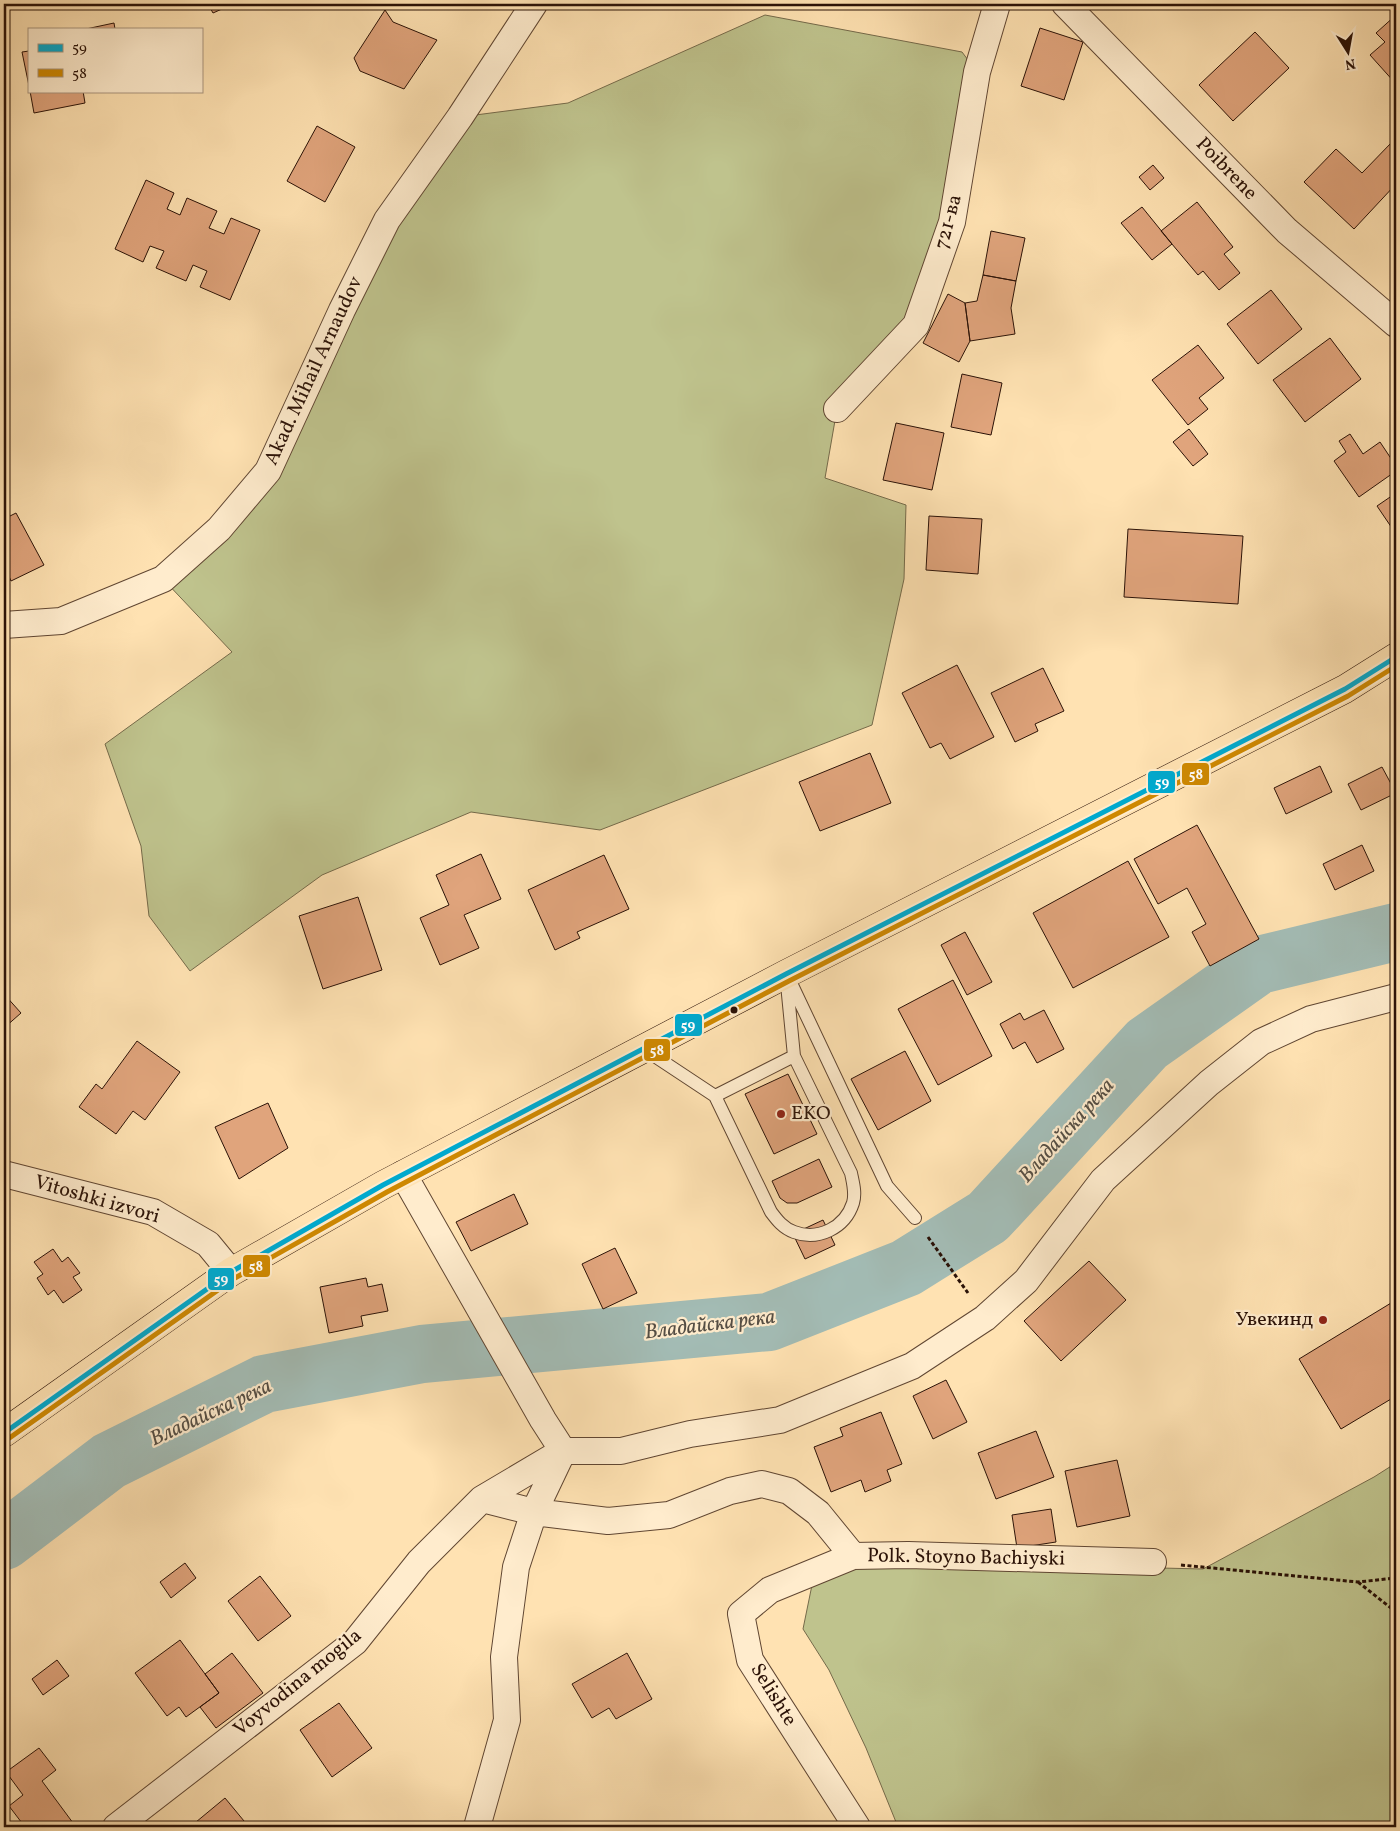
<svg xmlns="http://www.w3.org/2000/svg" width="1400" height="1831" viewBox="0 0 1400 1831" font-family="Vollkorn,serif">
	<rect width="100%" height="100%" fill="#ffe2b2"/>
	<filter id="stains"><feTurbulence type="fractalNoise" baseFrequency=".004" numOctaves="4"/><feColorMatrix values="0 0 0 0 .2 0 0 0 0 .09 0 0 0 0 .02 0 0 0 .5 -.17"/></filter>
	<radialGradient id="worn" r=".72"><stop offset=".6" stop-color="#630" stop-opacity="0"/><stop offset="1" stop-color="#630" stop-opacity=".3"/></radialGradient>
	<path fill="#bfc38d" stroke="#756a4a" d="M765 15 962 52 977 72 916 325 837 409 825 478 906 505 904 579 872 725 600 830 471 812 322 875 190 971 149 916 141 846 105 744 232 652 163 579 268 471 342 310 460 117 568 103Z
		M1396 1463V1827H898L866 1748 829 1670 803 1629 812 1585 866 1561 1203 1569 1374 1477Z"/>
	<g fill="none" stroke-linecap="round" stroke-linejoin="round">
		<path stroke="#a3bcb5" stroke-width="58" d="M4 1541 109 1461 264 1384 422 1354 769 1322 906 1268 988 1217 1147 1044 1259 965 1396 932"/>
	</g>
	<path fill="#e0a47c" stroke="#2b1207" d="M208 4H233L213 13Z
		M385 10 393 22 437 40 404 89 360 71 354 58Z
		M1396 15V84L1370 55 1385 42 1376 33Z
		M114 23 115 29H86Z
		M1040 28 1083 42 1064 100 1021 86Z
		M1255 32 1289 68 1233 121 1199 85Z
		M29 51V86L22 52Z
		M30 91H83L85 103 34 113Z
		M317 126 355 147 325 202 287 181Z
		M1392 142 1396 146V184L1354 229 1304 182 1336 149 1362 173Z
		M1153 165 1164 178 1150 190 1139 177Z
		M146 180 174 193 167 209 180 215 187 198 217 211 209 228 224 234 231 218 260 230 230 300 200 287 207 271 193 265 186 281 156 268 164 251 150 246 143 262 115 249Z
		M1197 202 1233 247 1224 254 1240 273 1219 290 1203 271 1198 275 1161 231Z
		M1142 207 1172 244 1152 260 1121 223Z
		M991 231 1025 238 1016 281 983 275Z
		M983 275 1016 281 1011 308 1015 334 970 341 965 303 977 301Z
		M1271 290 1302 329 1258 364 1227 324Z
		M948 294 965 303 970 341 959 362 923 343Z
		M1330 338 1361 379 1305 422 1273 380Z
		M1198 345 1224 378 1199 398 1208 409 1188 425 1152 380Z
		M962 374 1002 383 991 435 951 427Z
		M896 423 944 433 932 490 883 480Z
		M1189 429 1208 454 1193 466 1173 442Z
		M1350 434 1363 454 1380 442 1396 466V471L1359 497 1334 461 1346 452 1339 441Z
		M1396 493V534L1377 506Z
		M16 513 44 565 11 581 8 574 4 576V519Z
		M929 516 982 519 978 574 926 570Z
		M1128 529 1243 536 1238 604 1124 597Z
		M957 665 994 737 950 759 941 743 930 748 902 693Z
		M1043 668 1064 711 1035 724 1038 731 1015 742 991 693Z
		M870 753 891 803 820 831 799 782Z
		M1320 766 1332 792 1286 814 1274 788Z
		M1382 767 1396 793 1361 810 1348 784Z
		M1197 825 1259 939 1210 966 1192 932 1206 924 1187 888 1158 904 1134 859Z
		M1362 845 1374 871 1335 890 1323 864Z
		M481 854 501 899 464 915 479 948 440 965 420 918 449 905 436 875Z
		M604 855 629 909 577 932 580 938 555 950 528 890Z
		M1128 861 1169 937 1073 988 1033 913Z
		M358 897 382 970 323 989 299 916Z
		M965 932 992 982 967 995 941 945Z
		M953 980 992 1056 938 1085 898 1009Z
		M4 994 21 1013 4 1028Z
		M1044 1010 1064 1049 1037 1063 1025 1042 1013 1049 1000 1024 1020 1013 1024 1020Z
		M137 1041 180 1072 145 1120 133 1111 116 1134 79 1107 96 1084 102 1089Z
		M905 1051 931 1101 878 1130 851 1079Z
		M788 1074 817 1134 774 1154 745 1094Z
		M268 1103 288 1148 239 1179 215 1127Z
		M819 1159 832 1187 797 1203H787L780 1198 772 1181Z
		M514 1194 528 1224 471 1251 456 1222Z
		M823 1220 835 1245 805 1259 793 1234Z
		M615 1248 637 1293 603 1309 582 1264Z
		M53 1249 62 1262 68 1257 80 1273 73 1277 82 1290 63 1303 54 1290 48 1295 37 1278 43 1274 34 1262Z
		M1089 1261 1126 1300 1061 1361 1024 1321Z
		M366 1278 368 1287 382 1284 388 1311 361 1316 363 1326 329 1333 320 1287Z
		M1396 1300V1396L1341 1429 1299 1359Z
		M946 1380 967 1422 933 1439 913 1396Z
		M881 1412 902 1464 887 1470 891 1481 865 1492 861 1480 831 1492 814 1447 843 1436 840 1428Z
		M1036 1431 1054 1477 996 1499 978 1453Z
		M1117 1460 1130 1516 1077 1527 1065 1471Z
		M1051 1509 1056 1542 1017 1548 1012 1515Z
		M185 1563 196 1578 171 1598 160 1582Z
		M260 1576 291 1616 258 1641 228 1601Z
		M180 1640 219 1693 186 1717 179 1707 167 1716 135 1673Z
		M232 1653 263 1693 216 1728 200 1707 219 1693 205 1674Z
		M627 1653 652 1699 616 1719 609 1708 592 1718 572 1684Z
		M57 1660 69 1676 43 1695 32 1679Z
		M339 1703 372 1748 332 1777 300 1730Z
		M39 1748 56 1770 42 1781 76 1827H25L9 1806 23 1795 6 1772Z
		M225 1798 249 1827H190Z"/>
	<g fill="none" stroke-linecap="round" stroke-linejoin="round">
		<g stroke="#604632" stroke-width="14">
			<path id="lane" d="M791 983 887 1186 915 1218
				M644 1049 715 1096 771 1212C777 1220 783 1228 794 1232 818 1241 845 1228 853 1203 856 1193 853 1183 851 1173L794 1056 786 974
				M715 1096 794 1056"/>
		</g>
		<g stroke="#604632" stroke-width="28">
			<path id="street" d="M1065 4 1287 231 1396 324
				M837 409 916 325 952 222 977 72 997 4
				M4 625 61 621 163 579 219 529 268 471 342 310 387 220 460 117 534 4
				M4 1174 153 1212 208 1244 231 1272
				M403 1174 543 1420 563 1451 534 1512 482 1499
				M853 1556 770 1590 741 1614 750 1660 857 1827
				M116 1827 355 1642 419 1562 482 1499 563 1451H621L690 1434 780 1420 912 1366 985 1318 1026 1281 1103 1180 1209 1083 1261 1042 1311 1019 1396 997
				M477 1827 507 1720 504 1657 516 1567 534 1512 608 1521 669 1515 730 1491 762 1484 789 1491 818 1513 853 1556 908 1555 1153 1562"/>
		</g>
		<g stroke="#2b1207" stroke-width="29">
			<path id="primary" d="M4 1433 231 1272 383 1185 786 974 1345 689 1396 657"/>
		</g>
		<path stroke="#2b1207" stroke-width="3" stroke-dasharray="4 2.5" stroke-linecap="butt" d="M928 1237 968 1293
			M1181 1565 1358 1582 1396 1578
			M1358 1582 1396 1612"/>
		<use href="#lane" stroke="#ffeccd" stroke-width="12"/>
		<use href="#street" stroke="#ffeccd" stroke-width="26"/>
		<use href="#primary" stroke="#ffe2b2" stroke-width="28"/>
		<g stroke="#ffeccd" stroke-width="9">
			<path id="bus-1" d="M4 1433 231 1272 383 1185 786 974 1345 689 1396 657"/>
		</g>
		<g stroke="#ffeccd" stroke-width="9">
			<path id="bus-2" d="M8 1439 235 1278 387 1192 789 981 1348 696 1396 666"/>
		</g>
		<use href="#bus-1" stroke="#00a9ce" stroke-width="5"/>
		<use href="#bus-2" stroke="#ce8801" stroke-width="5"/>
	</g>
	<circle fill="#2b1207" stroke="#ffeccd" stroke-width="2" cx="734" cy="1010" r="4.5"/>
	<g fill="#8f2418" stroke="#ffeccd" stroke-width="2">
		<circle cx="781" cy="1114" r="5"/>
		<circle cx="1323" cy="1320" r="5"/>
	</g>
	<g text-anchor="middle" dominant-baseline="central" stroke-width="4.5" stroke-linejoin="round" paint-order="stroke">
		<g font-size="20" fill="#2b1207" stroke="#ffeccd">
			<text transform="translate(1226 169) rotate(46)">Poibrene</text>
			<text transform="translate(949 222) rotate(-75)">721-ва</text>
			<text transform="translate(314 371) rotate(-65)">Akad. Mihail Arnaudov</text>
			<text transform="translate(97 1200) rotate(16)">Vitoshki izvori</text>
			<text transform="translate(966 1558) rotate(1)">Polk. Stoyno Bachiyski</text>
			<text transform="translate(298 1683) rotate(-39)">Voyvodina mogila</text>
			<text transform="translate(773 1695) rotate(58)">Selishte</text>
		</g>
		<g font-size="20" fill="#2b1207" stroke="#ffeccd" text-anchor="start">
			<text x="791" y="1114">EKO</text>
			<text x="1313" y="1320" text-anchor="end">Увекинд</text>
		</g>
		<g font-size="21" font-style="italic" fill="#554e44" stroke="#ffeccd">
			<text transform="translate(1067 1131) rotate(-48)">Владайска река</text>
			<text transform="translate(710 1325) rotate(-7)">Владайска река</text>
			<text transform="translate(211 1413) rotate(-25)">Владайска река</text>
		</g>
	</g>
	<g stroke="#ffeccd" stroke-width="2">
		<rect x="1181" y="762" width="29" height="24" rx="5" fill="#ce8801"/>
		<rect x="1147" y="770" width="29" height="24" rx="5" fill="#00a9ce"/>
		<rect x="674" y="1013" width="29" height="24" rx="5" fill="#00a9ce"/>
		<rect x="643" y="1038" width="28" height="24" rx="5" fill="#ce8801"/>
		<rect x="242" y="1254" width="29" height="24" rx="5" fill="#ce8801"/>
		<rect x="207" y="1267" width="28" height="24" rx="5" fill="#00a9ce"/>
	</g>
	<g font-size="14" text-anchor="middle" font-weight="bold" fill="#fff">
		<text x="1196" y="779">58</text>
		<text x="1162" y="787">59</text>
		<text x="688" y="1030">59</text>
		<text x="657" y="1055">58</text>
		<text x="256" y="1271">58</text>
		<text x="221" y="1284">59</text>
	</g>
	<rect width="1400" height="1831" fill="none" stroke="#ffe2b2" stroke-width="20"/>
	<rect x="5" y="5" width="1390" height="1821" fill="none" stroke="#2b1207" stroke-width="2.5"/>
	<rect x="10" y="10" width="1380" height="1811" fill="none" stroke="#2b1207"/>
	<rect x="28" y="28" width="175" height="65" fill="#ffeccd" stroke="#aa957e"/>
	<rect x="38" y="44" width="25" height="8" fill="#00a9ce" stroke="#aa957e"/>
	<text x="72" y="52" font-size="15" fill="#2b1207">59</text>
	<rect x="38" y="69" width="25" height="8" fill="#ce8801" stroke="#aa957e"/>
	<text x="72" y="78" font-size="15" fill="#2b1207">58</text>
	<g transform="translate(1348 52) rotate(169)" stroke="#ffeccd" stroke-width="4" paint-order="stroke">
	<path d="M0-4L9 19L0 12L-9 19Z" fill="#2b1207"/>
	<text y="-8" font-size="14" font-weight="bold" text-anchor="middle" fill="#2b1207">N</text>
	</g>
	<rect width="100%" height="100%" filter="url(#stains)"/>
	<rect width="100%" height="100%" fill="url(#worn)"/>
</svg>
